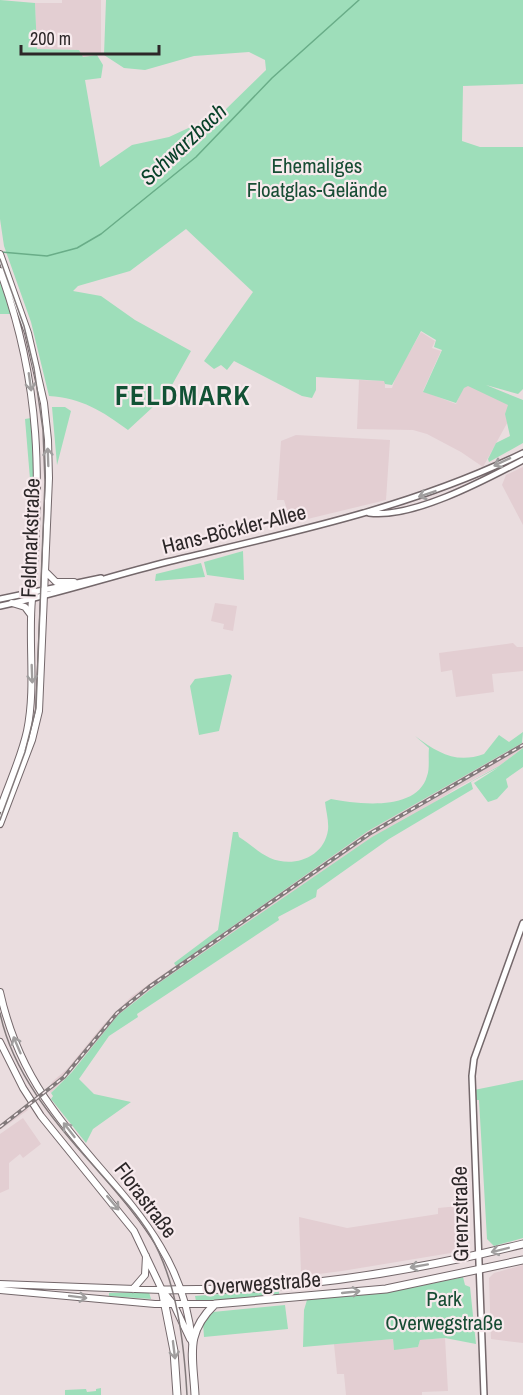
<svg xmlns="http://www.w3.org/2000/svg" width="523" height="1395" viewBox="0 0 523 1395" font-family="'Archivo Narrow',sans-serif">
	<rect width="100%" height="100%" fill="#eadddf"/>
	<path fill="#e3ced2" d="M62 0H101V54L83 57 79 50 37 49 35 3H62Z
		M421 332 435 341 432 348 441 351 423 391 456 404 466 381 518 403 483 467 461 452 427 434 413 430 357 429 359 380 385 381V388H392L397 374Z
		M296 435 390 440 386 500 291 523 284 500H277L281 441Z
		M523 467V525L502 485 506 475Z
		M215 603 237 606 233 631 223 629 224 624 211 621Z
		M513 643 517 647H523V671L492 674 494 692 456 697 452 670 441 672 439 653Z
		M523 742V748L499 766 457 788 248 923 131 1004 51 1093 48 1089 52 1082 67 1069 103 1025 132 996 368 831Z
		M25 1106 28 1110 0 1130V1124Z
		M23 1118 41 1144 23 1158 20 1154 9 1163V1189L0 1193V1134Z
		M459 1206 460 1214H469L468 1246 463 1251 342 1271 303 1276 301 1272 299 1217 347 1228 438 1214V1208Z
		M523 1265V1343L491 1339 489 1278 494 1273Z
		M445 1338 448 1391 422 1392V1395H346L344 1374H337L334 1344 393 1339 394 1349 418 1347 420 1340Z"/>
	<path fill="#9edeba" d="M0 0 35 3 37 49 79 50 83 57 97 55 103 65 101 78 85 80 100 167 132 145 169 137 223 112 266 70 265 60 249 52 194 56 145 70 124 68 104 55 106 0H523V84L463 86 462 141 480 147H523V389L518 394 486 385 523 400V443L489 462 488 459 496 443 510 436 505 414 508 405 468 386 464 388 456 403 423 392 442 350 434 347 436 340 421 331 392 385 385 384 384 381 316 377V390L312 398 302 396 234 361 227 370 221 365 214 369 204 361 253 292 186 229 130 271 78 286 73 291 101 296 135 320 191 351 167 394 128 430C102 411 82 398 49 396L31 322 4 246 0 219Z
		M0 279 12 314H0Z
		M52 407H65L71 411 57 465Z
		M31 418 34 485 32 503 25 419Z
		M243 551 244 580 207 575 204 562Z
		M201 563 205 577 155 581 156 574Z
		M230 674 232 676 219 731 199 735 190 686 195 679Z
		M523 732 522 743 368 831 176 966 174 963 218 930 233 832H238L239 837C249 843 259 853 270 858 293 868 324 858 328 830 329 821 326 811 325 802L331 799C357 804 417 812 427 776 430 768 428 757 429 748L415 736C438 753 456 764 484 754L499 735 509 742Z
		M523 748V767L506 779 508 787 497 799 488 802 474 783 499 767 471 782 473 789 389 839 317 890 316 897 278 917 279 920 137 1014 138 1017 109 1036 79 1079 94 1094 131 1102 93 1129 86 1143 51 1099 53 1096 51 1093 72 1072 118 1015 159 983 372 837 499 766Z
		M523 1080V1238L494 1246 487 1239 479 1100H475L474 1090Z
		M463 1277 465 1285 470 1287 476 1344 445 1338 420 1340 418 1347 394 1350 393 1339 303 1347 304 1310 307 1300 415 1287Z
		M279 1289V1295L198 1301H196L195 1296Z
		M149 1292 151 1299 109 1296V1293Z
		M285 1305 288 1329 204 1337 203 1323 213 1312Z
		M86 1389 87 1392 96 1391V1389L101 1388V1395H65V1390Z"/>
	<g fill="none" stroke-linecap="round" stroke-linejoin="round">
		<path stroke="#69ad88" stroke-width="1.5" d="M1 252 47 256 77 248 101 234 196 157 272 78 359 0"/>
		<g stroke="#74686b" stroke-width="8">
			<path id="tertiary" d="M369 513C412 519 485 480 523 460
				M0 599 101 578
				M0 606C57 594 111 576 167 562 288 533 411 508 523 453
				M484 1395 472 1076 474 1059 523 923"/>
		</g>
		<g stroke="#74686b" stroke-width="8">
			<path id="secondary" d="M0 254 28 333 44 403 48 440 49 478 39 711 32 740 0 824
				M0 271C42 385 41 480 32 599 28 643 36 687 27 731 21 758 9 783 0 809
				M47 573 56 582H74
				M12 603 25 607 31 615
				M0 992C9 1033 27 1074 52 1108 107 1186 183 1238 192 1342
				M0 1042 23 1088 41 1116 134 1231 162 1290 174 1305 190 1339
				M0 1284 162 1290
				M133 1289 145 1275 146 1256
				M0 1290 155 1304H215"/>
		</g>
		<g stroke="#74686b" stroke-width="9">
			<path id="primary" d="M177 1395 174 1351 162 1290C192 1289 223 1290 253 1288 344 1282 435 1266 523 1244
				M195 1395C193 1355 184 1334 215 1304L386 1289 523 1260"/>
		</g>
		<use href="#tertiary" stroke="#fff" stroke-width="5"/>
		<use href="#secondary" stroke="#fff" stroke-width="6"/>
		<use href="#primary" stroke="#fff" stroke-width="7"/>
		<path stroke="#827a7b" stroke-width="1.5" d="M0 259 24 326 34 368 43 430 45 482 36 708 25 752 0 820
			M0 1013C12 1071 53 1121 92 1164 112 1187 134 1209 150 1235 177 1281 184 1342 187 1395"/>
		<g stroke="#827a7b" stroke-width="4">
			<path id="rail" d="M0 1127 64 1077 117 1013 149 987 369 834 523 745"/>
		</g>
		<use href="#rail" stroke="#f7eaed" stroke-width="1.5" stroke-dasharray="4.5" stroke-linecap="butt"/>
	</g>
	<defs><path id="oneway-shaft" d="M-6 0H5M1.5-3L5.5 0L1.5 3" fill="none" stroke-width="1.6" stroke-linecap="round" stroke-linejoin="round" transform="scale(1.5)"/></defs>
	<g stroke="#a09e9e">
		<use href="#oneway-shaft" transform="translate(30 382) rotate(82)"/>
		<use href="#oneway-shaft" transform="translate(48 457) rotate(-92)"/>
		<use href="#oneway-shaft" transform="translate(502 462) rotate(155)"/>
		<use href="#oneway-shaft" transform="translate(427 494) rotate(161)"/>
		<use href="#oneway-shaft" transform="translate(32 674) rotate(88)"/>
		<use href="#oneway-shaft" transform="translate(17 1045) rotate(-113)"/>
		<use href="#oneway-shaft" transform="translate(69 1130) rotate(-128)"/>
		<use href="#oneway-shaft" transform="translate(113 1203) rotate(50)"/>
		<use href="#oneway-shaft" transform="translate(500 1250) rotate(166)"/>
		<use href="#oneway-shaft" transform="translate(419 1266) rotate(170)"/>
		<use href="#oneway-shaft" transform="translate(351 1292) rotate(-6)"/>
		<use href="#oneway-shaft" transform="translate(78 1297) rotate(7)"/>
		<use href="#oneway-shaft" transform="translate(174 1350) rotate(83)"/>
	</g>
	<g text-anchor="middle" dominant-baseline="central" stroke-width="4.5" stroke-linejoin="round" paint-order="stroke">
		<g font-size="21" fill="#174d34" stroke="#f7eaed">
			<text x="317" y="165">Ehemaliges<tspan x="317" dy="24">Floatglas-Gelände</tspan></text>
			<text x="444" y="1298">Park<tspan x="444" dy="24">Overwegstraße</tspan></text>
		</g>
		<g font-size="21" fill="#2c2728" stroke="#f7eaed">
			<text transform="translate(234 529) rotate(-14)">Hans-Böckler-Allee</text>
			<text transform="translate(30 538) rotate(-88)">Feldmarkstraße</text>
			<text transform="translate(146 1200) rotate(53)">Florastraße</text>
			<text transform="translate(460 1214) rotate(-91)">Grenzstraße</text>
			<text transform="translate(262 1283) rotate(-4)">Overwegstraße</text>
		</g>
		<g font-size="22" font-style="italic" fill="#084129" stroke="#f7eaed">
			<text transform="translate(183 144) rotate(-43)">Schwarzbach</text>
		</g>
		<g font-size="27" font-weight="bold" letter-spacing="1.5" fill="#125235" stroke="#f7eaed">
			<text x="183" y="395">FELDMARK</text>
		</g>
	</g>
	<path d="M21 45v9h138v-9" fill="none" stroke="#2c2728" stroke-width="3"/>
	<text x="30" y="45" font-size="18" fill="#2c2728" stroke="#f7eaed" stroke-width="4.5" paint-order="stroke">200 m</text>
</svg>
